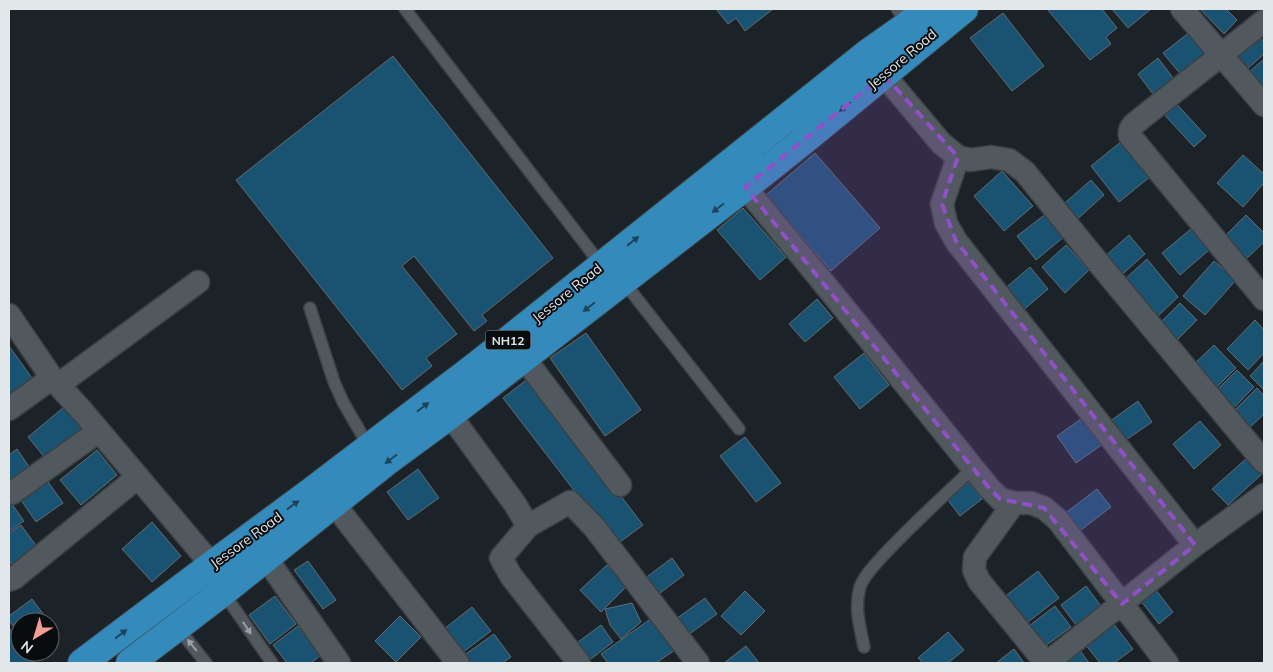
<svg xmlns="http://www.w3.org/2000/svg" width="1273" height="672" viewBox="0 0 1273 672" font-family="Mulish,sans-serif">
	<rect width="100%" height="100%" fill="#1b2328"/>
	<path fill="#1a5271" stroke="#636c72" d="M716 9H773L745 31 736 18 728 24Z
		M1047 9H1102L1117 28 1106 37 1111 44 1090 60Z
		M1112 9H1151L1128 28Z
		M1200 9H1226L1237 20 1224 34Z
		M1003 13 1044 66 1012 91 970 38Z
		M1191 31 1209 53 1182 76 1163 53Z
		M1254 31 1264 42V54L1246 70 1230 52Z
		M393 56 553 258 482 315 487 321 474 331 414 256 402 266 457 334 426 358 432 366 402 390 236 180Z
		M1158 58 1177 83 1156 98 1138 74Z
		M1264 59V85L1261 88 1248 73Z
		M1172 99 1206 136 1194 147 1160 110Z
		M1122 141 1151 176 1119 202 1091 166Z
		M815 153 880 228 831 271 766 195Z
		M1243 155 1264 174V183L1243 207 1217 183Z
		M1002 171 1033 206 1004 231 974 196Z
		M1091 180 1104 195 1073 223 1059 208Z
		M743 208 786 257 760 280 717 230Z
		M1047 213 1065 236 1036 260 1017 236Z
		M1246 215 1264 233V242L1243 262 1221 240Z
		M1191 229 1209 250 1180 275 1162 253Z
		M1129 235 1145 254 1117 279 1101 260Z
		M1066 245 1089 270 1065 293 1042 267Z
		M1147 259 1178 297 1155 319 1124 280Z
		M1214 261 1236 280 1205 315 1183 296Z
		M1030 267 1048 289 1021 312 1002 291Z
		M817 299 833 318 805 342 789 324Z
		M1180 303 1197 320 1173 344 1156 327Z
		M1255 320 1264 330V353L1248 370 1227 349Z
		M586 333 641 410 605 436 550 358Z
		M1214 345 1236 368 1212 392 1189 369Z
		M9 346 34 381 9 399Z
		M864 353 889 385 860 409 834 377Z
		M1264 361V390L1250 376Z
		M1237 370 1254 387 1229 413 1211 396Z
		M530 377 643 525 616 545 503 398Z
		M1257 388 1264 396V414L1245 432 1229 416Z
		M1138 401 1152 422 1123 442 1109 422Z
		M64 407 82 429 46 459 28 437Z
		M1088 414 1107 441 1076 463 1057 436Z
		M1200 421 1221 445 1194 469 1173 444Z
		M745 437 781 483 756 502 720 456Z
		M17 449 32 471 13 484 9 479V455Z
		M97 450 117 475 81 505 60 480Z
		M1247 458 1262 474 1228 505 1212 489Z
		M418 469 439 498 408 520 387 492Z
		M46 479 63 503 36 522 19 497Z
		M969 482 982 499 960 516 947 499Z
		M1097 489 1111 507 1077 533 1063 515Z
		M9 500 24 521 9 531Z
		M152 522 181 556 152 582 122 549Z
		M21 525 40 551 15 569 9 560V533Z
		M672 558 684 575 656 596 644 579Z
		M308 561 336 600 323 609 294 570Z
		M607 565 627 586 601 612 580 590Z
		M1038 571 1059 598 1024 625 1003 598Z
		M1152 585 1173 612 1159 624 1137 596Z
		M1086 586 1104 610 1079 629 1061 605Z
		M745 591 765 611 741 635 721 616Z
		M275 596 296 624 270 644 249 615Z
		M705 598 717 614 688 635 676 619Z
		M32 599 49 622H20V636L9 620V616Z
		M632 603 641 622 621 639 610 625 605 609Z
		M1055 606 1071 627 1041 649 1025 629Z
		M472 607 491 631 458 656 440 632Z
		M400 616 421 637 396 662 375 641Z
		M652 618 675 650 656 663H608L601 654Z
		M1113 623 1133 649 1114 663H1100L1085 644Z
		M601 625 613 642 587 662 574 645Z
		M298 626 321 655 311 663H287L273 645Z
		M9 628 20 643V652H26L34 663H9Z
		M948 632 964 650 948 663H923L918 658Z
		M494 634 511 657 502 663H463L460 658Z
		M746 646 759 663H724Z
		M1014 649 1024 663H996Z
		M1079 649 1089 663H1065L1063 660Z"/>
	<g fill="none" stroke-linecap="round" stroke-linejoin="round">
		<g stroke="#3b4144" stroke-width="14">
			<path id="lane" d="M405 9 602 266
				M897 9 909 24
				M623 281 739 429
				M310 308 334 382 343 402 369 447
				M223 592 272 663
				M177 627 206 663
				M864 647C860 627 854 607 860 587 863 577 873 567 880 559 909 527 942 498 973 468"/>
		</g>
		<g stroke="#3b4144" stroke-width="25">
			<path id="street" d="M1182 9 1264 105
				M1264 21 1134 124C1130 128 1129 131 1130 136L1264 299
				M884 75 941 143 958 157 970 160 991 157 1009 160 1025 172 1087 249 1264 462
				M958 157 942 204 946 223 956 241 1195 545
				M745 187 840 303 989 488 1000 499 1014 503H1031L1044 508 1058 520 1167 663
				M9 315 52 378 83 412 212 565
				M524 358 620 485
				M58 385 198 282
				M9 409 52 378
				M450 415 515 504 528 526 501 558 511 576 579 663
				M12 493 99 431
				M1014 503 975 557 974 570 979 581 1046 663
				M334 504 458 663
				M528 526 570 502 594 527 698 663
				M266 558 339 663
				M9 580 14 578 138 477
				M1047 663 1195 545 1264 495"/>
		</g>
		<g stroke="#3b4144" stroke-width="30">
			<path id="highway" d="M82 663 212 565 312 491 476 366 868 53 909 24 928 9
				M130 663 223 592 386 462 450 415 745 187 798 145 964 9"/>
		</g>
		<use href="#lane" stroke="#51595f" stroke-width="11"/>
		<use href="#street" stroke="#51595f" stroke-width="22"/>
		<use href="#highway" stroke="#348aba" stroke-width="28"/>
	</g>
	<defs><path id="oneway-solid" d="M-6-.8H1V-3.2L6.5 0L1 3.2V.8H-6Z" transform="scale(1.25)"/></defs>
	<g fill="#1c455b">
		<use href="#oneway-solid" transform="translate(845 107) rotate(140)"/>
		<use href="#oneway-solid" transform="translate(718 208) rotate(143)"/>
		<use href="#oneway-solid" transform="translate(633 241) rotate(-38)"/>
		<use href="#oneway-solid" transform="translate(589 307) rotate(142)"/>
		<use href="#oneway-solid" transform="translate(423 407) rotate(-37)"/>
		<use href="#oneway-solid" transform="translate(391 459) rotate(143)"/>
		<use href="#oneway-solid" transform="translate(293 505) rotate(-36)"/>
		<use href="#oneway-solid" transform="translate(121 634) rotate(-37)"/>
	</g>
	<g fill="#9aa0a4">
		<use href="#oneway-solid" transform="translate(247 628) rotate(56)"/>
		<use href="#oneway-solid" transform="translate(192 645) rotate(-129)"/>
	</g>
	<path fill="#9051c8" fill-opacity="0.2" stroke="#9051c8" stroke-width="4" stroke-dasharray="10 6" stroke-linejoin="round" d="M884 75 958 157 942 204 956 241 1195 545 1122 604 1044 508 1000 499 989 488 745 187Z"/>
	<g text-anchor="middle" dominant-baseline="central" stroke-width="4" stroke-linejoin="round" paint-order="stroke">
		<rect fill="#080c0e" stroke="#a1a5a8" stroke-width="1" x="485.5" y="330.5" width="45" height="19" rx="4"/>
		<g font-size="12" font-weight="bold" fill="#e2e7ea">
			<text x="508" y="340">NH12</text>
		</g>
		<g font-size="14" fill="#e2e7ea" stroke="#080c0e">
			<text transform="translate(902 59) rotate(-40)">Jessore Road</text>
			<text transform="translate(567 293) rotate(-39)">Jessore Road</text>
			<text transform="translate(246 540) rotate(-36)">Jessore Road</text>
		</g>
	</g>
	<rect width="1273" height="672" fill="none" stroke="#e2e7ea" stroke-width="20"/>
	<g transform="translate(35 637) rotate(218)"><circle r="24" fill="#080c0e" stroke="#5f6466"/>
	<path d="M0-4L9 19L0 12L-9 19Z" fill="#f59c92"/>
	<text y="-8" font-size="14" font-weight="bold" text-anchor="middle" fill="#e2e7ea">N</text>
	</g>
</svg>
